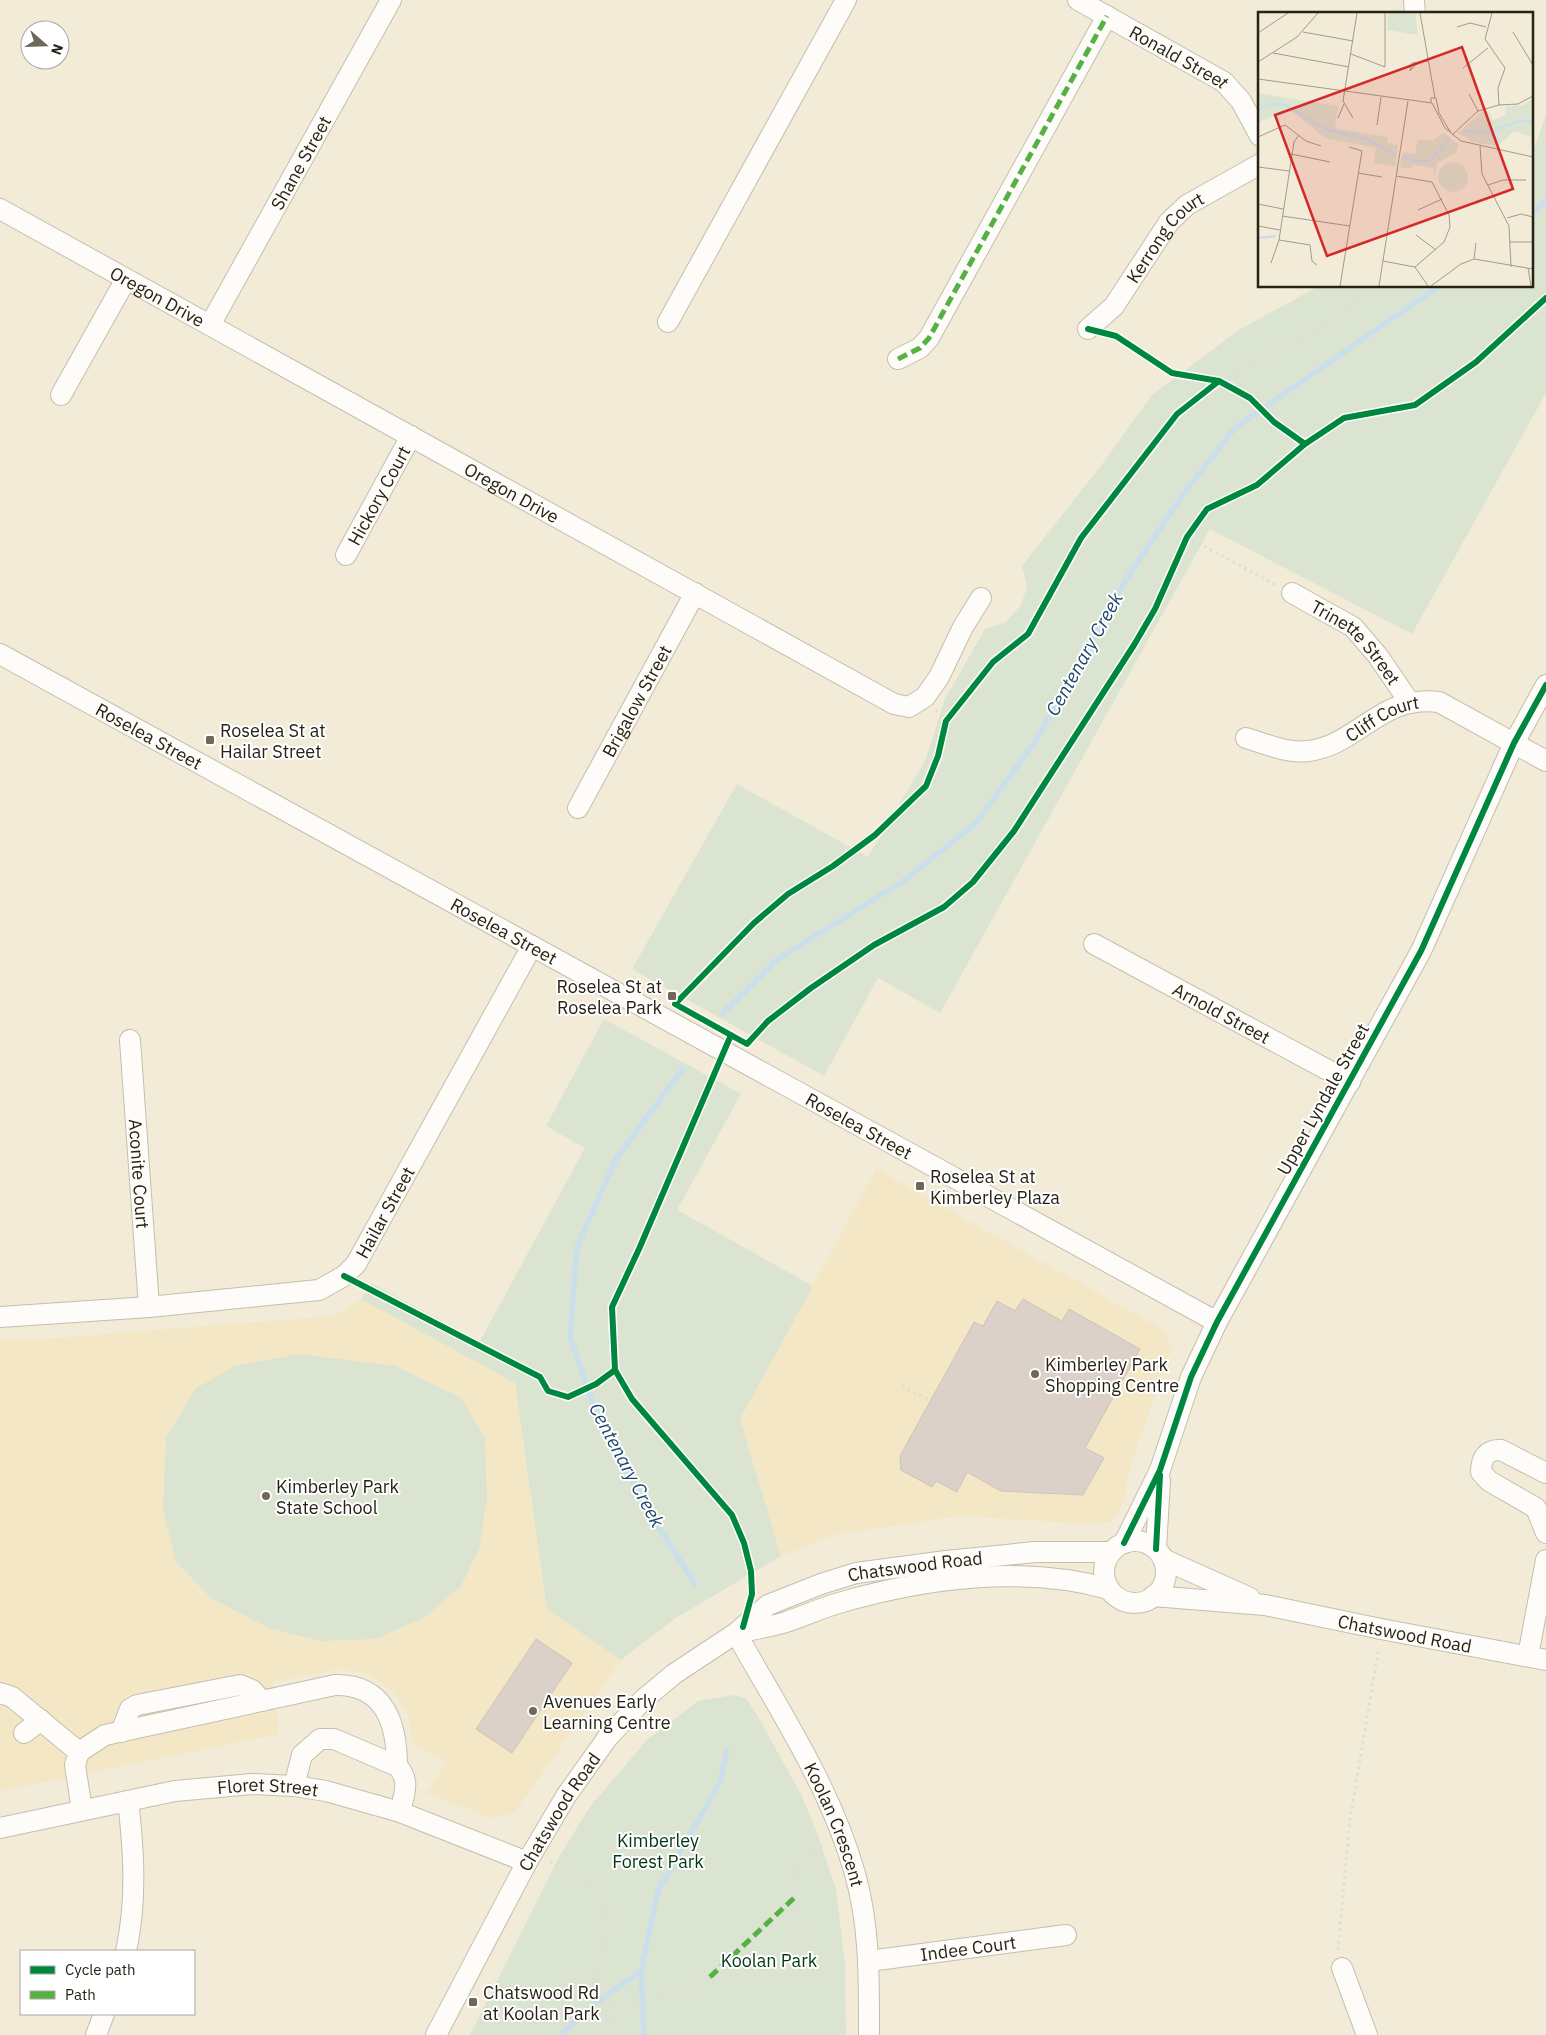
<svg xmlns="http://www.w3.org/2000/svg" width="1546" height="2035" viewBox="0 0 1546 2035" font-family="'IBM Plex Sans',sans-serif">
	<rect width="100%" height="100%" fill="#f2ebd7"/>
	<path fill="#f3e7c6" d="M876 1169 1164 1330 1172 1347 1132 1461 1122 1505 1111 1522 1087 1524 960 1516 836 1534 781 1556 740 1419Z
		M361 1299 515 1383 547 1608 621 1660 516 1811 494 1819 427 1793 447 1761 413 1745 408 1715 393 1692 368 1674 341 1669 273 1682 279 1734 0 1791V1339H43L333 1316Z"/>
	<path fill="#dbe4d1" d="M1546 115V393L1412 634 1210 529 940 1013 878 978 824 1076 632 969 737 784 868 857 925 761 945 699 985 629 1005 623 1021 605 1027 587 1022 566 1100 467 1152 395 1239 330 1319 286H1532V154Z
		M604 1019 741 1094 677 1210 813 1286 740 1419 781 1556 674 1619 621 1660 547 1609 515 1383 361 1299 371 1283 480 1341 585 1148 546 1126Z
		M299 1354 396 1366 461 1398 485 1439 487 1499 479 1549 461 1586 425 1617 376 1639 319 1641 269 1628 211 1598 176 1562 163 1510 166 1438 195 1389 234 1366Z
		M733 1695 746 1698 757 1715 802 1796 817 1833 836 1889 845 1964 846 2035H470L559 1857 589 1808 646 1741 698 1701Z"/>
	<g fill="none" stroke-linecap="round" stroke-linejoin="round">
		<path stroke="#cbdeec" stroke-width="5.5" d="M1532 215 1546 200
			M722 1014 778 959 902 882 976 823 1036 740 1127 578 1184 493 1235 428 1439 286
			M682 1070 616 1159 577 1247 570 1337 595 1410 648 1510 695 1584
			M560 2035 595 2004 641 1971
			M644 2035 641 1971 658 1891 720 1782 727 1751"/>
	</g>
	<path fill="#dcd1c8" stroke="#cec3ba" d="M1023 1299 1062 1321 1069 1309 1140 1349 1085 1448 1104 1458 1083 1495 1001 1491 967 1472 957 1492 936 1481 932 1487 901 1470 900 1456 974 1322 983 1326 997 1301 1015 1311Z
		M536 1639 572 1663 512 1753 476 1729Z"/>
	<g fill="none" stroke-linecap="round" stroke-linejoin="round">
		<g stroke="#c4beae" stroke-width="22">
			<g id="minor">
				<path id="s1" d="M1078 0 1224 82 1241 101 1260 136"/>
				<path d="M1414 0 1415 14"/>
				<path id="s2" d="M0 209 894 704 909 707 925 697 939 677 963 627 981 598"/>
				<path d="M668 322 846 0"/>
				<path id="s3" d="M210 325 391 0"/>
				<path id="s4" d="M1088 329 1114 306 1169 222 1187 205 1260 164"/>
				<path d="M898 359 920 348 929 338 1107 16"/>
				<path d="M61 395 126 279"/>
				<path id="s5" d="M346 555 411 436"/>
				<path id="s6" d="M1292 593 1353 627 1378 656 1410 703"/>
				<path id="s7" d="M0 654 1217 1322"/>
				<path id="s8" d="M1246 738C1266 744 1288 754 1309 751 1359 744 1381 694 1439 702L1546 761"/>
				<path id="s9" d="M578 808 695 593"/>
				<path id="s10" d="M1094 944 1350 1082"/>
				<path id="s11" d="M130 1040 149 1307"/>
				<path id="s12" d="M0 1317 149 1307 319 1290 344 1276 356 1264 532 946"/>
				<path d="M1546 1473 1501 1450C1486 1449 1481 1459 1481 1472L1489 1481 1536 1508 1546 1533"/>
				<circle cx="1135" cy="1572" r="31"/>
				<path d="M1124 1543 1160 1470 1191 1377 1217 1322 1421 951 1514 743 1546 685"/>
				<path d="M1156 1549 1160 1480"/>
				<path d="M1163 1559 1250 1598"/>
				<path id="s13" d="M1153 1596 1265 1605 1381 1629 1546 1660"/>
				<path id="s14" d="M736 1633C779 1710 831 1788 855 1874 870 1926 869 1981 869 2035"/>
				<path d="M738 1633C753 1629 770 1627 786 1622 804 1616 821 1608 839 1603 925 1578 1023 1565 1109 1589"/>
				<path d="M1528 1656 1546 1560"/>
				<path d="M0 1693 12 1697 79 1752"/>
				<path d="M121 1732 130 1709 137 1705 240 1685 252 1690 262 1701"/>
				<path d="M24 1733 41 1720"/>
				<path d="M294 1786 302 1755 320 1739H334L397 1766C411 1780 404 1794 400 1812"/>
				<path d="M82 1810 75 1765 79 1752 105 1735 335 1685C385 1684 397 1724 397 1766"/>
				<path id="s15" d="M0 1828 175 1791 252 1784 294 1786 326 1791 400 1812 527 1862"/>
				<path d="M126 1951C137 1901 134 1852 128 1801"/>
				<path id="s16" d="M869 1961 1066 1935"/>
				<path d="M1342 1968 1367 2035"/>
				<path d="M96 2035 104 2014"/>
				<path id="s17" d="M436 2035 527 1862 566 1796 608 1737 644 1699 674 1674 736 1633 768 1605 821 1584 856 1573 946 1561 1035 1552H1111"/>
			</g>
		</g>
		<path stroke="#dfddd7" stroke-width="3" stroke-dasharray="2.5 4" stroke-linecap="butt" d="M1532 169 1546 148
			M1219 381 1305 338 1376 286
			M1187 537 1276 585
			M936 710 946 721
			M902 1386 930 1400
			M1338 1950 1350 1819 1378 1652
			M799 1970V1926L794 1898 797 1864 808 1851 826 1846
			M595 1977 615 2012
			M512 2035 560 2013 595 1977 609 1925 597 1888 550 1861
			M601 2035 615 2012 710 1977"/>
		<use href="#minor" stroke="#fdfcf9" stroke-width="20"/>
		<path stroke="#56b144" stroke-width="5" stroke-dasharray="10 5" stroke-linecap="butt" d="M898 359 920 348 929 338 1107 16
			M710 1977 794 1898"/>
		<g stroke="#fff" stroke-width="9">
			<path id="cycleway" d="M1088 329 1116 336 1172 373 1219 381 1250 398 1274 422 1305 444 1257 485 1207 509 1187 537 1155 609 1134 645 1014 831 973 882 944 907 874 945 811 988 768 1021 747 1044 675 1004 754 923 788 894 833 866 875 835 926 786 938 756 946 721 993 662 1028 634 1081 538 1177 414 1219 381
				M1305 444 1344 418 1415 405 1476 362 1546 298
				M731 1035 639 1249 612 1307 615 1370 632 1399 732 1515 744 1543 751 1571 752 1594 743 1627
				M344 1276 540 1377 548 1391 568 1397 596 1384 615 1370
				M1124 1543 1160 1470 1191 1377 1217 1322 1421 951 1514 743 1546 685
				M1156 1549 1160 1475"/>
		</g>
		<use href="#cycleway" stroke="#00873e" stroke-width="6"/>
	</g>
	<g fill="#6e6859" stroke="#fff" stroke-width="2">
		<rect x="205" y="735" width="10" height="10" rx="2.5"/>
		<rect x="667" y="991" width="10" height="10" rx="2.5"/>
		<rect x="915" y="1181" width="10" height="10" rx="2.5"/>
		<circle cx="1035" cy="1374" r="5"/>
		<circle cx="266" cy="1496" r="5"/>
		<circle cx="533" cy="1711" r="5"/>
		<rect x="468" y="1997" width="10" height="10" rx="2.5"/>
	</g>
	<g text-anchor="middle" dominant-baseline="central" stroke-width="4" stroke-linejoin="round" paint-order="stroke">
		<g font-size="18" fill="#272215" stroke="#fff">
			<text stroke="none"><textPath href="#s1" startOffset="116">Ronald Street</textPath></text>
			<text stroke="none"><textPath href="#s3" startOffset="186">Shane Street</textPath></text>
			<text stroke="none"><textPath href="#s4" startOffset="121">Kerrong Court</textPath></text>
			<text stroke="none"><textPath href="#s2" startOffset="180">Oregon Drive</textPath></text>
			<text stroke="none"><textPath href="#s2" startOffset="585">Oregon Drive</textPath></text>
			<text stroke="none"><textPath href="#s5" startOffset="68">Hickory Court</textPath></text>
			<text stroke="none"><textPath href="#s6" startOffset="82">Trinette Street</textPath></text>
			<text stroke="none"><textPath href="#s9" startOffset="122">Brigalow Street</textPath></text>
			<text stroke="none"><textPath href="#s8" startOffset="146">Cliff Court</textPath></text>
			<text stroke="none"><textPath href="#s7" startOffset="170">Roselea Street</textPath></text>
			<text stroke="none"><textPath href="#s7" startOffset="575">Roselea Street</textPath></text>
			<text stroke="none"><textPath href="#s10" startOffset="145">Arnold Street</textPath></text>
			<text transform="translate(1323 1099) rotate(-61)">Upper Lyndale Street</text>
			<text stroke="none"><textPath href="#s7" startOffset="980">Roselea Street</textPath></text>
			<text stroke="none"><textPath href="#s11" startOffset="134">Aconite Court</textPath></text>
			<text stroke="none"><textPath href="#s12" startOffset="425">Hailar Street</textPath></text>
			<text stroke="none"><textPath href="#s17" startOffset="706">Chatswood Road</textPath></text>
			<text stroke="none"><textPath href="#s13" startOffset="255">Chatswood Road</textPath></text>
			<text stroke="none"><textPath href="#s15" startOffset="272">Floret Street</textPath></text>
			<text stroke="none"><textPath href="#s17" startOffset="255">Chatswood Road</textPath></text>
			<text stroke="none"><textPath href="#s14" startOffset="216">Koolan Crescent</textPath></text>
			<text stroke="none"><textPath href="#s16" startOffset="100">Indee Court</textPath></text>
		</g>
		<g font-size="18" fill="#272215" stroke="#fff" text-anchor="start">
			<text x="220" y="730">Roselea St at<tspan x="220" dy="21">Hailar Street</tspan></text>
			<text x="662" y="986" text-anchor="end">Roselea St at<tspan x="662" dy="21">Roselea Park</tspan></text>
			<text x="930" y="1176">Roselea St at<tspan x="930" dy="21">Kimberley Plaza</tspan></text>
			<text x="1045" y="1364">Kimberley Park<tspan x="1045" dy="21">Shopping Centre</tspan></text>
			<text x="276" y="1486">Kimberley Park<tspan x="276" dy="21">State School</tspan></text>
			<text x="543" y="1701">Avenues Early<tspan x="543" dy="21">Learning Centre</tspan></text>
			<text x="483" y="1992">Chatswood Rd<tspan x="483" dy="21">at Koolan Park</tspan></text>
		</g>
		<g font-size="18" fill="#003715" stroke="#fff">
			<text x="658" y="1840">Kimberley<tspan x="658" dy="21">Forest Park</tspan></text>
			<text x="769" y="1960">Koolan Park</text>
		</g>
		<g font-size="19" font-style="italic" fill="#1b486e" stroke="#fff">
			<text transform="translate(1084 654) rotate(-61)">Centenary Creek</text>
			<text transform="translate(627 1465) rotate(62)">Centenary Creek</text>
		</g>
	</g>
	<g transform="translate(1258 12)">
		<rect width="275" height="275" fill="#f2ebd7"/>
		<path d="M130 1H157L160 23 129 18ZM0 81 80 94 77 116 130 125 129 131 140 133 137 154 116 151 118 136 67 126 34 99H25L0 111ZM275 87V125L256 119 240 134 215 130 200 121 221 102 230 98 235 108 247 103 248 95 265 93ZM186 121 200 132 198 141 179 151 176 168V156L155 153 154 157 142 155 145 140 157 142 160 127 174 129ZM180 165a15 15 0 1 1 30 0a15 15 0 1 1-30 0Z" fill="#dbe4d1"/>
		<path fill="none" stroke="#cbdeec" stroke-width="2.5" d="M0 98 11 92 27 93 67 117 112 128 138 144M205 119 228 120 262 109H275M228 120 242 128M144 146 164 150 172 148 191 128M0 226 18 224"/>
		<path fill="none" stroke="#a19b89" stroke-width="1" d="M162 1 177 86M234 1 227 27 247 56 240 76 241 93M199 15 212 11 228 15M45 20 95 29M255 20 275 53M0 21 30 1M15 41 91 55M93 42 127 55V1M0 50 39 25 60 1M159 51 152 59 154 51 170 49M205 56 230 36M0 67 174 91M211 82 220 99M173 90V86H178L181 101 193 121M174 91 187 116 203 129 275 145M80 106 86 92M95 106 85 89 99 1M119 113 123 85M194 123 220 99 241 93 260 92 275 84M0 125 27 113 48 129 63 134M222 134 224 162 251 214 253 255M33 142 72 150M0 155 31 159M100 161 124 165M138 164 174 170 191 203 192 215 186 230 157 255M230 173 245 168H268M0 192 25 197M160 198 184 187M24 204 92 214M249 206 263 202 275 205M0 214 22 218M158 223 178 238M21 228 52 233 54 249 59 253M252 230H275M216 247 218 231M125 249 157 255 170 274M13 251 21 228 36 130 41 123M270 256 273 274M82 274 104 139 91 135M121 274 150 89M173 274 203 252 216 247 275 257"/>
		<path fill="#d62828" fill-opacity="0.15" stroke="#d62828" stroke-width="2.5" d="M204 35 255 177 69 244 17 103Z"/>
		<rect width="275" height="275" fill="none" stroke="#272215" stroke-width="2.5"/>
	</g>
	<rect x="20" y="1950" width="175" height="65" fill="#ffffff" stroke="#a9a7a1"/>
	<rect x="30" y="1966" width="25" height="8" fill="#00873e" stroke="#a9a7a1"/>
	<text x="65" y="1975" font-size="15" fill="#272215">Cycle path</text>
	<rect x="30" y="1991" width="25" height="8" fill="#56b144" stroke="#a9a7a1"/>
	<text x="65" y="2000" font-size="15" fill="#272215">Path</text>
	<g transform="translate(45 45) rotate(110)"><circle r="24" fill="#ffffff" stroke="#a9a7a1"/>
	<path d="M0-4L9 19L0 12L-9 19Z" fill="#6e6859"/>
	<text y="-8" font-size="14" font-weight="bold" text-anchor="middle" fill="#272215">N</text>
	</g>
</svg>
